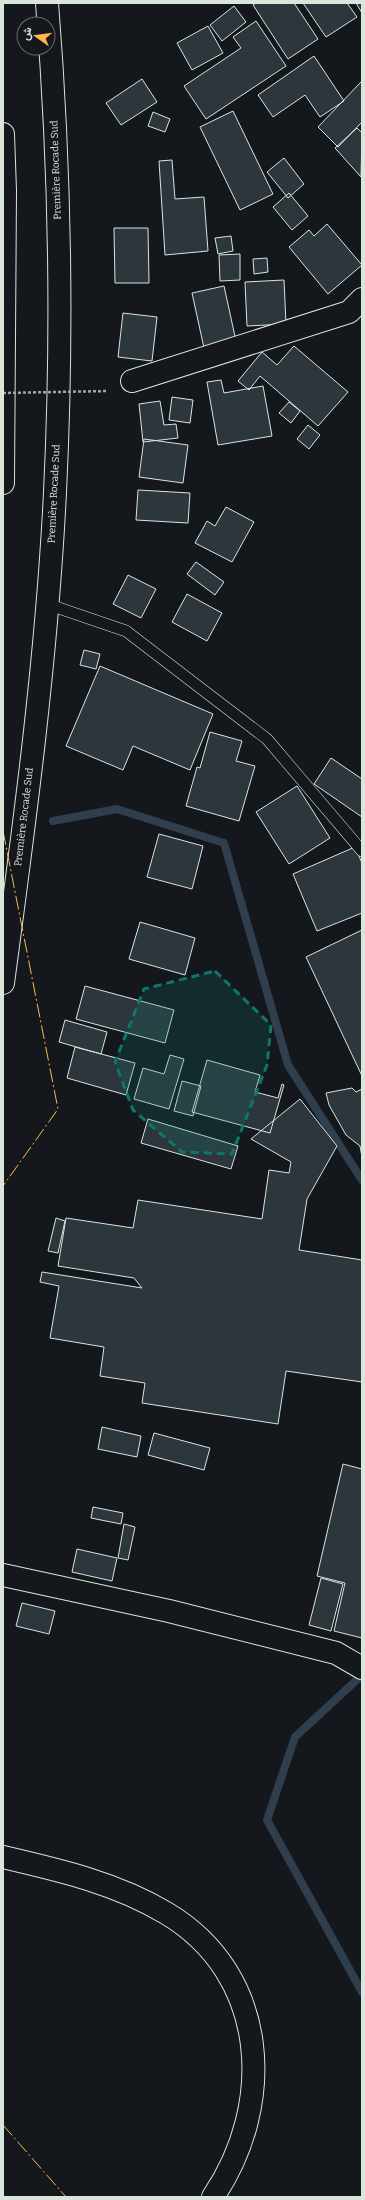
<svg xmlns="http://www.w3.org/2000/svg" width="365" height="2200" viewBox="0 0 365 2200" font-family="Bitter,Vazirmatn,serif">
	<rect width="100%" height="100%" fill="#14181c"/>
	<g fill="none" stroke-linecap="round" stroke-linejoin="round">
		<path stroke="#2f3f4d" stroke-width="8" d="M53 821 117 809 224 843 288 1065 362 1180
			M362 1675 295 1737 267 1820 362 1992"/>
	</g>
	<path fill="#2c363c" stroke="#d8e6dc" d="M256 3H294L318 39 288 59 253 5Z
		M303 3H347L357 17 326 37Z
		M356 3H362V13Z
		M234 6 246 22 222 41 210 25Z
		M256 21 286 66 206 119 184 86 241 48 233 37Z
		M208 26 223 53 192 70 177 43Z
		M314 56 344 101 320 117 305 95 273 117 258 95Z
		M142 79 157 102 121 125 106 103Z
		M362 81V122L338 147 318 127Z
		M233 111 273 194 240 210 200 127Z
		M153 112 170 119 165 132 148 126Z
		M357 128 362 133 361 177 335 148Z
		M284 158 304 184 288 198 267 172Z
		M172 160 175 199 204 197 208 251 165 255 159 161Z
		M289 193 308 216 292 230 273 207Z
		M327 224 362 265 328 294 289 247 309 230 314 236Z
		M114 228H148L149 283H115Z
		M231 236 233 251 218 254 215 238Z
		M240 254V280L220 281 219 255Z
		M267 258 268 272 254 274 253 259Z
		M284 280 286 324 247 326 245 282Z
		M224 286 236 341 204 348 192 293Z
		M123 313 157 317 152 361 118 357Z
		M294 346 348 392 318 426 260 376 249 390 238 381 262 352 277 365Z
		M221 380 224 393 263 386 272 436 218 445 207 382Z
		M172 397 193 400 190 423 169 420Z
		M160 401 164 425 176 424 178 438 143 442 139 404Z
		M289 402 300 411 291 423 279 413Z
		M308 425 320 435 309 449 297 439Z
		M144 439 188 445 183 483 139 477Z
		M138 490 190 493 188 523 136 520Z
		M226 507 254 522 232 562 195 543 207 521 215 526Z
		M196 562 224 582 215 595 187 574Z
		M128 575 156 589 141 618 113 604Z
		M187 594 222 613 207 641 172 622Z
		M84 650 100 654 96 669 80 665Z
		M100 666 213 714 190 770 133 746 123 770 66 746Z
		M210 732 242 741 236 761 255 766 239 821 186 806 197 767 200 768Z
		M331 758 362 779V817L314 784Z
		M297 786 330 838 289 864 256 812Z
		M159 834 203 846 192 889 147 877Z
		M355 847 362 863V913L317 931 293 874Z
		M140 922 195 938 185 975 129 959Z
		M362 930V1076L306 957Z
		M85 986 174 1010 165 1043 76 1019Z
		M65 1020 107 1032 101 1054 59 1042Z
		M75 1047 135 1063 126 1095 67 1078Z
		M170 1055 184 1059 169 1109 134 1099 143 1068 164 1074Z
		M207 1060 260 1075 255 1092 278 1098 282 1084 284 1085 270 1133 192 1112Z
		M182 1081 201 1086 193 1116 174 1111Z
		M352 1088 356 1092 362 1089V1157L360 1146 346 1135 329 1105 326 1093Z
		M300 1099 337 1146 307 1199 299 1250 362 1260V1382L286 1371 278 1424 142 1403 145 1383 100 1376 104 1347 50 1338 59 1286 40 1282 42 1272 142 1288 134 1278 58 1266 66 1218 133 1228 138 1200 262 1219 269 1170 289 1173 291 1162 251 1139Z
		M148 1119 238 1146 231 1169 141 1143Z
		M56 1218 65 1221 58 1253 48 1251Z
		M102 1427 141 1436 137 1457 98 1449Z
		M154 1433 210 1448 204 1470 148 1455Z
		M343 1464 362 1469V1638L334 1631 345 1583 317 1576Z
		M93 1507 123 1513 121 1524 91 1518Z
		M124 1524 135 1527 128 1560 118 1558Z
		M77 1549 117 1558 112 1581 72 1572Z
		M321 1578 343 1584 331 1631 309 1625Z
		M22 1603 55 1611 49 1634 16 1626Z"/>
	<g fill="none" stroke-linecap="round" stroke-linejoin="round">
		<g stroke="#d8e6dc" stroke-width="12">
			<path id="lane" d="M47 604 126 631 267 739 362 851"/>
		</g>
		<g stroke="#d8e6dc" stroke-width="24">
			<path id="street" d="M132 381 349 312 362 299
				M3 1575 169 1611 336 1653 362 1668"/>
		</g>
		<g stroke="#d8e6dc" stroke-width="24">
			<path id="highway" d="M3 134 5 191 3 483
				M3 983C25 820 47 656 55 492 63 329 60 165 47 3
				M3 1857C59 1870 116 1883 166 1913 269 1974 276 2104 213 2197"/>
		</g>
		<use href="#lane" stroke="#14181c" stroke-width="11"/>
		<use href="#street" stroke="#14181c" stroke-width="22"/>
		<use href="#highway" stroke="#14181c" stroke-width="22"/>
		<path stroke="#9da8a2" stroke-width="2.5" stroke-dasharray="3 2" stroke-linecap="butt" d="M3 393 108 391"/>
		<path stroke="#ffb74d" stroke-width="1" stroke-dasharray="14 3 2 3" stroke-linecap="butt" d="M3 831 58 1109 3 1186
			M3 2125 66 2197"/>
	</g>
	<path fill="#0f766e" fill-opacity="0.2" stroke="#0f766e" stroke-width="3" stroke-dasharray="8 5" stroke-linejoin="round" d="M215 971 271 1025 267 1065 232 1154 182 1152 133 1110 115 1062 144 989Z"/>
	<g text-anchor="middle" dominant-baseline="central" stroke-width="3" stroke-linejoin="round" paint-order="stroke">
		<g font-size="10" fill="#d8e6dc" stroke="#14181c">
			<text transform="translate(56 170) rotate(-92)">Première Rocade Sud</text>
			<text transform="translate(54 494) rotate(-87)">Première Rocade Sud</text>
			<text transform="translate(24 817) rotate(-83)">Première Rocade Sud</text>
		</g>
	</g>
	<rect width="365" height="2200" fill="none" stroke="#d8e6dc" stroke-width="8"/>
	<g transform="translate(36 36) rotate(284)"><circle r="19" fill="#14181c" stroke="#626a69"/>
	<path d="M0-3L7 15L0 10L-7 15Z" fill="#ffb74d"/>
	<text y="-6" font-size="11" font-weight="bold" text-anchor="middle" fill="#d8e6dc">ش</text>
	</g>
</svg>
